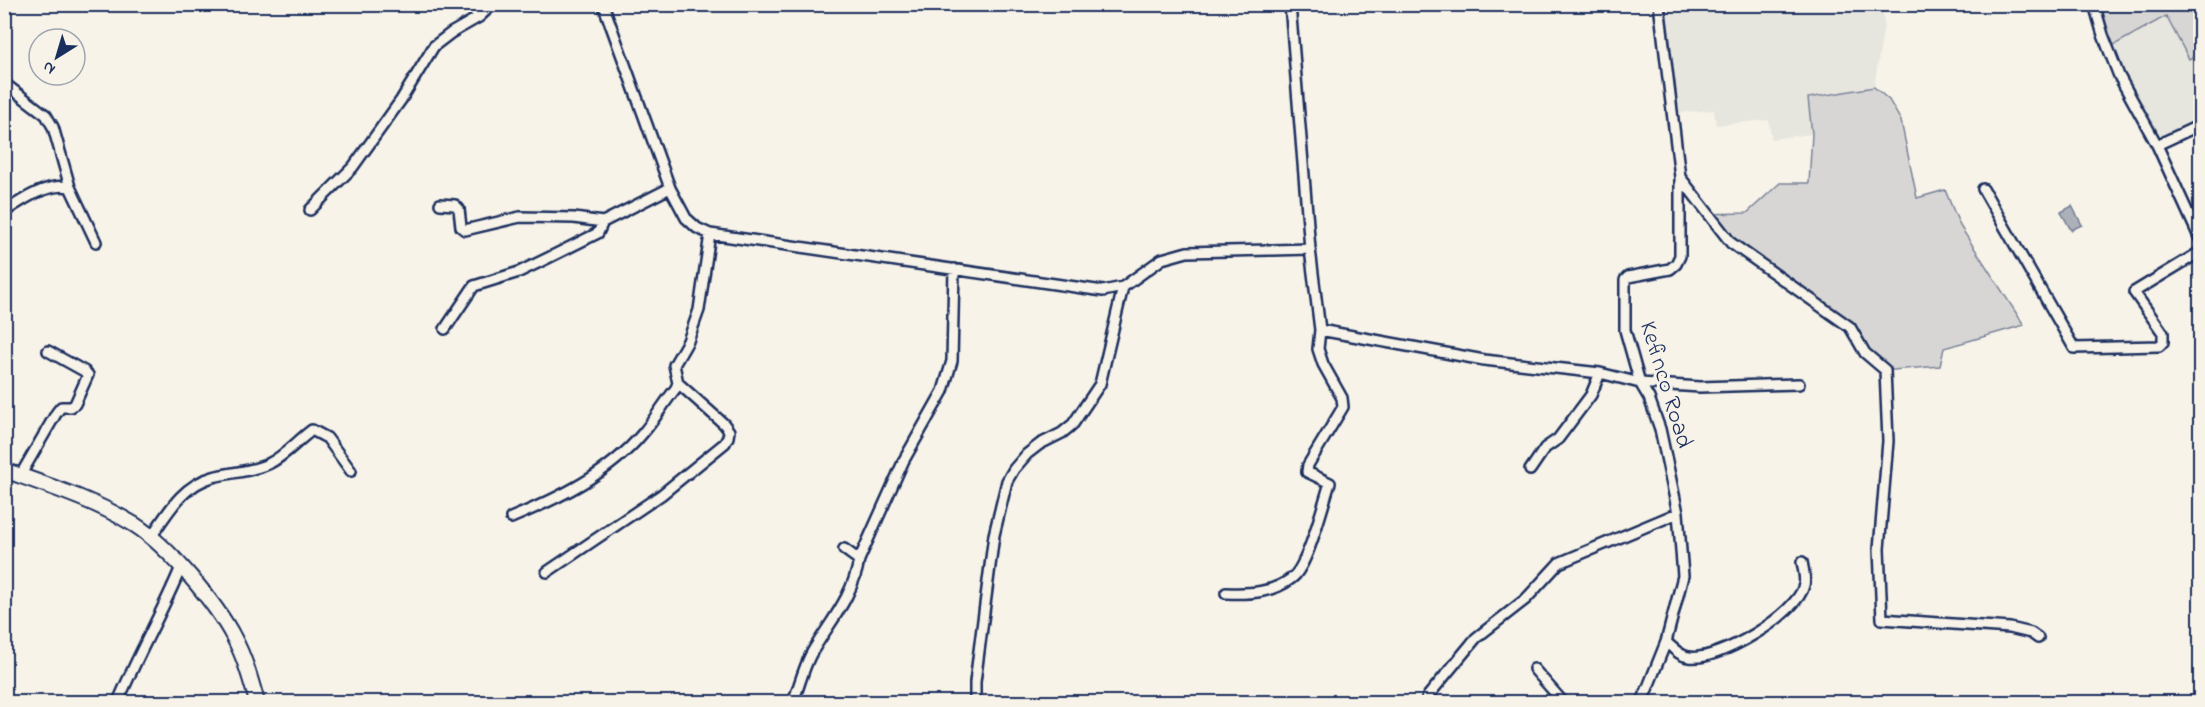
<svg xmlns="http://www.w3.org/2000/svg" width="2205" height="707" viewBox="0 0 2205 707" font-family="'Indie Flower',sans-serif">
	<rect width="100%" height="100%" fill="#f7f3e8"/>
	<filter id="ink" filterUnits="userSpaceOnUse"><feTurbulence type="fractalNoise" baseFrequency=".0167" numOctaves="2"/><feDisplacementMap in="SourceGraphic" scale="12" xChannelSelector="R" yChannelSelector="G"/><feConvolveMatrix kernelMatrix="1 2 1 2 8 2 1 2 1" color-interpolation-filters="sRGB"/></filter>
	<g filter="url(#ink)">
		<path fill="#e6e5de" d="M1658 5H1882L1884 24 1874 87 1808 98 1812 134 1771 139 1769 120 1716 125 1714 110 1672 113Z
			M2166 16 2189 58 2200 53V123L2157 147 2107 49Z"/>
		<path fill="#d7d6d4" stroke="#798299" stroke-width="1.5" d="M2093 5H2200V53L2189 59 2166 16 2107 49Z
			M1874 87 1889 100 1901 121 1917 198 1945 190 1960 226 2024 325 1944 348 1940 366 1881 371 1847 329 1731 245 1704 214 1747 213 1780 183H1809L1812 134 1808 98Z"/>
		<path fill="#acb0b9" stroke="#727c95" stroke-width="1.5" d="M2072 206 2082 225 2071 230 2061 212Z"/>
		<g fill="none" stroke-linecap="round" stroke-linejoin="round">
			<g stroke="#1b2f5e" stroke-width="14">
				<path id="minor" d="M469 4 479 17 493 4
					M603 4 670 188 686 218 697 228 710 234 1103 291 1123 287 1162 259 1187 252 1310 249
					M2094 4 2103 35 2119 76 2157 145 2200 239
					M4 83 46 115 53 127 70 187
					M2157 145 2200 125
					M1680 177 1731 243 1850 327 1865 353 1885 370 1888 441 1879 549 1882 619 2010 628 2031 633 2038 638
					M1983 189 2074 348 2159 346 2163 342V333L2134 292 2200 252
					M440 204 455 205 459 209 461 227 465 230 520 217 574 218 603 222 670 188
					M310 210 353 167 401 100 434 46 451 33 479 17
					M4 212C22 200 48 182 70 187L96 242
					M445 329 474 286 519 272 548 258 598 233 603 222
					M1320 330 1484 360 1600 373 1640 383 1700 387 1799 384
					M1530 470 1545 448 1558 439 1591 395 1600 373
					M20 476 57 412 61 407H71L75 404 88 375 84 371 48 351
					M511 518C559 498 609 474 643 433 655 419 664 403 676 388L678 383 674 365 688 341 699 310 710 234
					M151 537C168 512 183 485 213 477 231 472 251 472 268 464 284 457 297 441 312 430L327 438 351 471
					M844 549 859 560
					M547 572 661 495 725 443 728 437 729 431 724 424 678 383
					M1226 593C1249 594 1273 593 1292 578 1308 566 1323 504 1330 483L1307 472 1308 465 1343 407 1342 398 1323 364 1318 349 1320 330 1310 249 1290 4
					M1666 642C1673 648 1680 656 1689 657 1718 662 1798 614 1804 585 1806 579 1803 568 1802 562
					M1534 669 1563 702
					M118 702C137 656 162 613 181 567
					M793 702C799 687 803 669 811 654 829 623 853 597 859 560L904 460 943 391 952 361 954 269
					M975 702V682L994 535 1007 481 1014 469 1027 454 1040 444 1062 433 1073 424 1100 384 1123 287
					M1426 702 1428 696 1476 638 1526 599 1559 563 1678 513
					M1642 702 1666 642 1683 576 1678 513 1660 429 1649 398 1640 383 1625 330V280L1628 277 1670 269 1676 264 1680 256V177L1659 4"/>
			</g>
			<g stroke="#1b2f5e" stroke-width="18">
				<path id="primary" d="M4 470C49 486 94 500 135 525 168 546 216 603 234 638 245 658 251 681 257 702"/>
			</g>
			<use href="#minor" stroke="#f7f3e8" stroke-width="9"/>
			<use href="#primary" stroke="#f7f3e8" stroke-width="14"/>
		</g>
	</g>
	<g text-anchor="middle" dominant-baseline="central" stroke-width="6" stroke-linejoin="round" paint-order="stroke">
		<g font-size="24" fill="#1b2f5e" stroke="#f7f3e8">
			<text transform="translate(1665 385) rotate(73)">Kefinco Road</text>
		</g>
	</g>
	<rect width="2205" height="707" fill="none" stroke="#f7f3e8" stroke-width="24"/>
	<rect x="12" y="12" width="2181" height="683" fill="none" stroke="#1b2f5e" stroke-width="2" filter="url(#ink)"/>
	<g transform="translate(57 57) rotate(217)"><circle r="28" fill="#f7f3e8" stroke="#9fa5b1" stroke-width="1.5"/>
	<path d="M0-4.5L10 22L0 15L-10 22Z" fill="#1b2f5e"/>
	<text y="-9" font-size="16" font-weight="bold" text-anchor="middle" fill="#1b2f5e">N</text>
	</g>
</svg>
